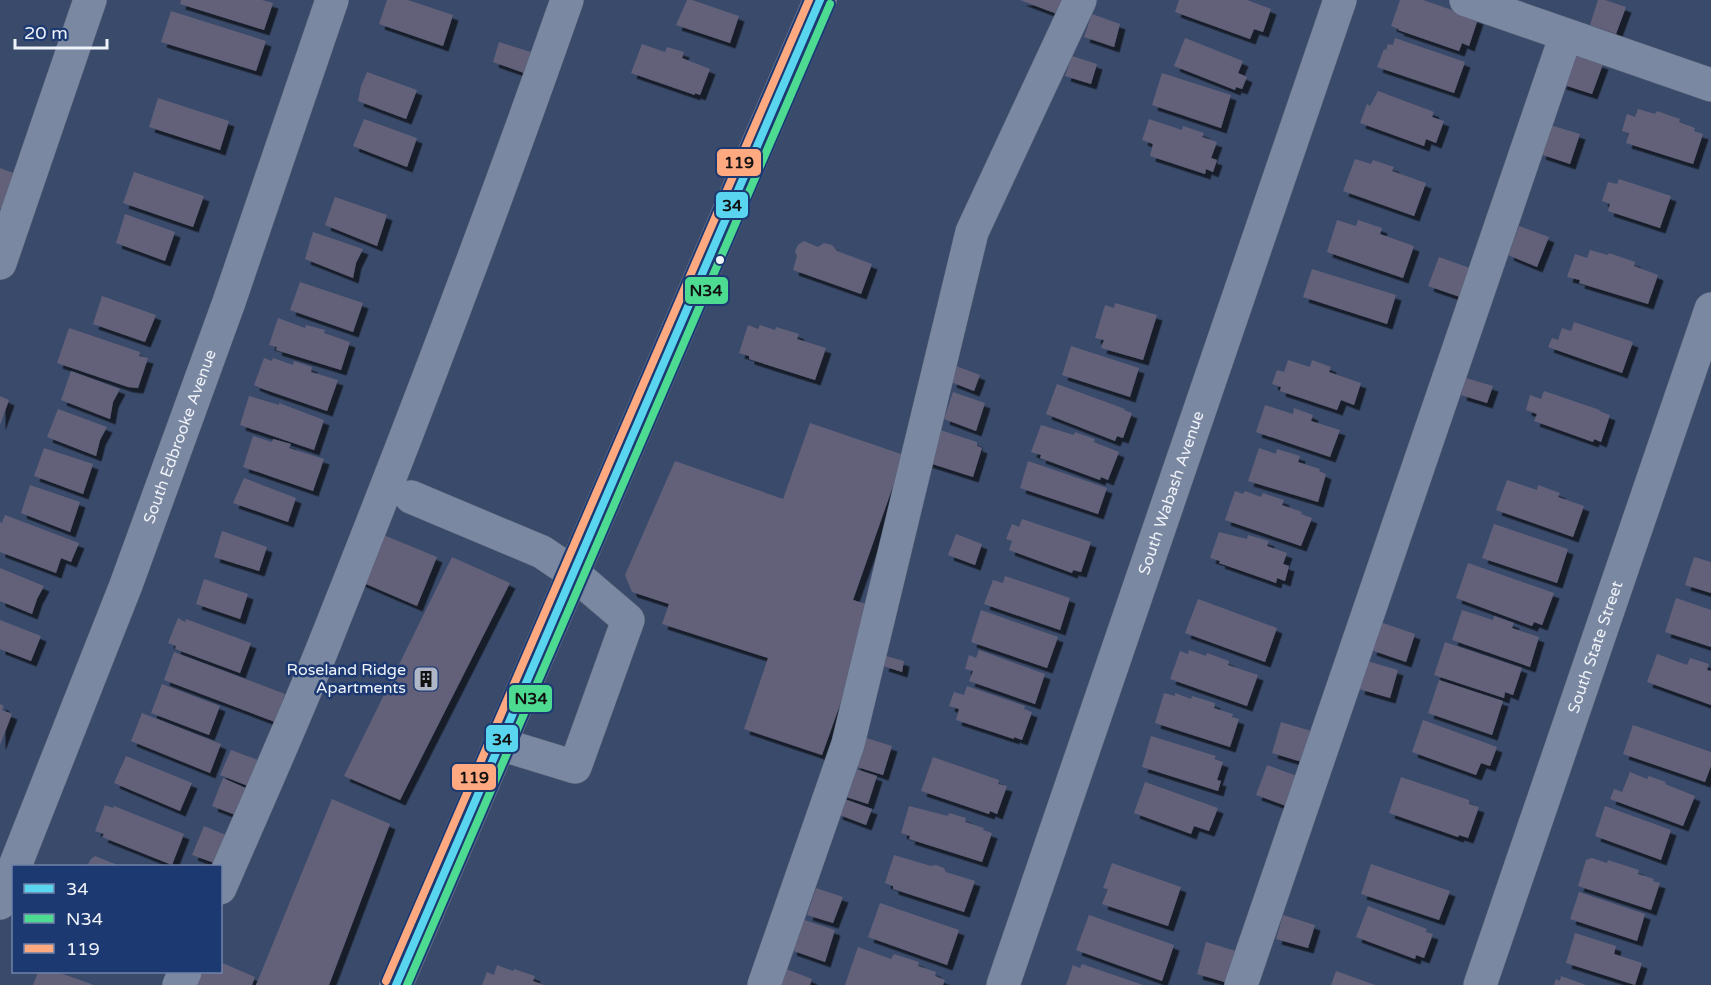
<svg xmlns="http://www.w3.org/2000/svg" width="1711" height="985" viewBox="0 0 1711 985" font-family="'Varela Round',sans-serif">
	<defs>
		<filter id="shadow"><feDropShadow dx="5.5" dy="5.5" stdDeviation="0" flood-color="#0009"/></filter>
	</defs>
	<rect width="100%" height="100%" fill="#3a4a6a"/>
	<path fill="#63617a" filter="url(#shadow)" d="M181 0H262L273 3 264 30 180 4Z
		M387 0H408L453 15 443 46 379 24Z
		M687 0H692L739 16 730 43 676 25Z
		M1020 0H1063L1057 14Z
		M1179 0H1247L1271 9 1263 32 1254 29 1250 39 1175 12Z
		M1400 0H1423L1478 19 1469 46 1462 43 1459 51 1398 30 1399 29 1391 26Z
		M1598 0H1605L1626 7 1616 34 1590 25Z
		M171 11 266 41 256 71 161 42Z
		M1092 14 1120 24 1114 47 1084 37Z
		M1185 38 1243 61 1238 73 1247 77 1242 89 1236 87 1235 90 1174 66Z
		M1395 38 1465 62 1454 93 1377 67 1384 49 1386 50 1388 44 1393 45Z
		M499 42 531 52 524 73 493 62Z
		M642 44 665 52 667 47 684 52 682 58 710 69 700 95 695 93V95L631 73Z
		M1570 54 1603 64 1592 94 1561 84Z
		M1072 56 1097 64 1091 84 1065 76Z
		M367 72 417 90 406 119 358 101 361 86Z
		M1162 73 1231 95 1221 128 1152 105Z
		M1378 91 1434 112 1432 117 1444 121 1436 143 1426 139 1424 146 1360 123 1367 104 1370 106Z
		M158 98 229 121 220 150 149 127Z
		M1638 109 1655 114 1657 111 1680 119 1679 122 1695 128 1694 131 1703 134 1693 164 1626 143 1629 133 1622 131 1627 114 1635 117Z
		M364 119 417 138 407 167 353 146Z
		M1149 119 1182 130 1183 126 1204 133 1202 137 1217 142 1211 158 1217 160 1213 172 1206 169 1205 174 1150 156 1153 144 1142 140Z
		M1550 125 1580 134 1570 164 1540 154Z
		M1355 159 1371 164 1373 160 1394 167 1392 171 1426 183 1414 216 1343 191Z
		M0 168 16 174 5 210 0 208Z
		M134 172 204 196 193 227 123 203Z
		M1619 179 1671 196 1660 228 1608 211 1610 204 1602 201 1608 182 1617 184Z
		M335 197 387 215 377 246 325 225Z
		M125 214 175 232 165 261 116 243Z
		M1337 220 1356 226 1358 220 1382 228 1380 234 1414 246 1403 278 1327 252Z
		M1519 226 1549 237 1537 267 1508 255Z
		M313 232 363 249 356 263 353 278 305 259Z
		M804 241 818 247 824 243 832 245 837 251 872 264 861 294 793 270 797 256 795 251 798 245Z
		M1590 250 1608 255 1609 253 1635 262 1634 266 1658 275 1648 304 1579 283 1580 280 1567 277 1575 254 1587 258Z
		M1439 257 1470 268 1460 297 1428 286Z
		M1312 269 1396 295 1387 324 1303 297Z
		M300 282 363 303 353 332 290 310Z
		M102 296 156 315 145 342 93 324Z
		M1115 303 1157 315 1143 360 1101 348 1104 340 1095 338 1105 305 1114 308Z
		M278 318 305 328 306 325 325 330 324 333 350 342 341 370 276 350 277 347 269 345Z
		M1574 322 1633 342 1622 373 1548 347 1552 338 1558 340 1562 328 1571 331Z
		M748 325 758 329 760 325 775 330 776 327 799 334 797 339 826 348 815 380 749 359V356L739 353Z
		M69 328 140 352 139 356 148 358 138 388 128 387 57 363Z
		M1071 346 1139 368 1130 397 1062 375Z
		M264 358 272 361 273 358 293 365 294 361 312 367 311 372 338 380 327 411 263 389 254 385Z
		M1288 360 1310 367 1312 360 1331 367 1329 372 1361 383 1354 405 1341 400 1337 410 1280 391 1281 387 1272 384 1277 370 1284 372Z
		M956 366 980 375 974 391 951 382Z
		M71 371 120 389 113 402 110 419 61 400Z
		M1466 378 1493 386 1487 403 1461 395Z
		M1057 384 1125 409 1124 410 1132 413 1123 438 1117 436 1115 441 1046 414Z
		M1544 391 1600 410 1599 411 1610 415 1601 442 1594 439 1593 442 1534 421 1537 414 1526 410 1530 395 1541 399Z
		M953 392 985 403 976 431 944 419Z
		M0 396 9 400 0 425Z
		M249 396 279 405V403L324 420 314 450 240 425Z
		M1265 405 1293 414 1294 408 1313 415 1311 421 1340 430 1330 457 1256 432Z
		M58 409 107 427 100 440 96 456 47 437Z
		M810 423 904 455 853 600 866 604 847 685 822 755 744 729 768 658 662 624 669 604 632 592 625 575 675 461 783 499Z
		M1041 425 1074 435 1075 432 1095 439 1094 442 1119 452 1108 480 1101 477 1100 480 1040 458 1041 455 1031 452Z
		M937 429 977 442V446L982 448 973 477 926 462Z
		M253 436 272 442 273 439 291 444 289 448 324 459 313 491 243 467Z
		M44 448 93 464 83 494 34 476Z
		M1259 448 1276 454 1277 449 1300 456 1298 462 1320 469 1319 471 1326 474 1318 502 1248 481Z
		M1028 461 1107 488 1098 514 1020 488Z
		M244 478 296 498 288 522 233 503Z
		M1507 480 1537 490 1538 485 1560 493 1558 497 1584 506 1573 537 1496 510Z
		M30 485 80 502 70 532 21 513Z
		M1235 491 1243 494 1245 491 1261 497 1263 493 1284 500 1282 505 1302 512 1301 514 1312 518 1301 546 1225 520Z
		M5 515 79 543 71 562 61 558 56 573 0 552V522L2 523Z
		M1022 519 1091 542 1081 572 1073 570 1072 573 1009 550 1012 541 1006 539 1012 524 1019 527Z
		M1494 524 1568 549 1557 583 1482 558Z
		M222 531 267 547 259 571 214 557Z
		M1219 532 1247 539 1248 535 1269 541 1267 546 1287 553 1283 564 1289 566 1285 581 1277 578 1276 583 1219 563 1220 561 1210 558Z
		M381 534 437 557 417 606 359 581Z
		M956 534 982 544 975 565 948 555Z
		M452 557 510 583 400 800 344 776Z
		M1694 557 1711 562V593L1685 585Z
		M1468 563 1554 593 1542 625 1534 622 1532 626 1456 598Z
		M0 568 44 586 37 599 32 614 0 601Z
		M1005 576 1070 598 1060 630 984 604 993 580 1003 583Z
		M204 579 248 594 240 619 196 604Z
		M1676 598 1711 610V647L1665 632Z
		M1198 599 1277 628 1265 662 1185 633Z
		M981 610 1058 637 1047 668 971 642Z
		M1462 610 1493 620 1494 616 1514 623 1512 628 1539 637 1530 667 1452 640Z
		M178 618 185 622 186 619 251 643 240 673 175 649 176 646 168 643Z
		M0 620 41 636 31 661 0 649Z
		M1380 622 1415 634 1406 662 1371 650Z
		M1445 642 1522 668 1513 695 1505 692 1504 698 1434 675Z
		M979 650 1045 674 1035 704 969 681 973 671 965 669 969 655 976 658Z
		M1189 650 1206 656 1207 653 1229 661 1228 665 1258 675 1247 706 1170 679 1180 651 1188 654Z
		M174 652 285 694 275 722 164 680Z
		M1657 654 1687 665 1690 658 1709 664 1707 670 1711 671V705L1647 682Z
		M886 656 904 661 902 672 883 666Z
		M1367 661 1398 670 1390 698 1359 689Z
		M1439 680 1503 701 1492 735 1428 713Z
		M162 684 220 706 209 735 151 713Z
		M967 686 1025 706 1024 709 1032 712 1022 740 1014 737V739L956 720 959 709 949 706 954 692 964 695Z
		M1164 693 1175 696V693L1191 699 1192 696 1215 703 1214 708 1233 714 1232 717 1239 719 1230 747 1155 723Z
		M0 704 4 706 2 710 12 714 0 745Z
		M142 713 221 744 210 773 131 741Z
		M1423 720 1497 747 1490 766 1481 763 1476 775 1412 752Z
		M1281 722 1311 731 1302 762 1272 753Z
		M1633 725 1711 752V766L1705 782 1623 754Z
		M1151 736 1216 756 1214 759 1223 762 1217 780 1221 781 1218 791 1142 767Z
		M863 737 892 746 883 775 854 766Z
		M231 750 258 760 248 786 220 775Z
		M126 756 192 783 180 811 114 783Z
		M933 757 999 780 998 784 1007 786 997 814 990 811 989 814 921 791Z
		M1267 765 1297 776 1286 806 1256 795Z
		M850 767 877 776 868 804 840 795Z
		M1630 772 1647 779 1649 776 1666 782 1665 784 1695 796 1683 826 1610 799 1614 789 1622 792Z
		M1401 777 1469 800V804L1479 807 1468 838 1459 835 1458 837 1389 813Z
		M223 778 250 790 238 816 212 806Z
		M1145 782 1218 808 1209 831 1194 826 1191 834 1134 813Z
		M842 798 872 809 866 825 837 814Z
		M332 799 390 824 329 985H256Z
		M105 805 113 808 114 806 184 834 172 865 102 837 104 834 95 831Z
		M909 806 948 816 949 813 966 818 965 822 984 828 983 830 992 833 982 862 909 839 910 836 901 833Z
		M1605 806 1671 830 1661 860 1595 836Z
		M204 826 231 837 220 865 192 855Z
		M894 855 931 866 936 865 944 868 946 872 975 881 964 912 893 889V886L885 883Z
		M95 856 120 866H87L91 859Z
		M1592 858 1607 863 1608 860 1639 870 1638 874 1654 879 1653 881 1660 883 1651 910 1578 886 1586 860Z
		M1112 863 1181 887 1168 926 1102 904 1108 889 1103 888Z
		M1371 864 1450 891 1439 920 1361 894Z
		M816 888 843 897 833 923 807 915Z
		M1579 892 1645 914 1637 941 1570 919Z
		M880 903 959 930 947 965 868 937Z
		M1368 906 1427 929 1426 932 1433 934 1424 958 1416 955 1415 959 1356 937Z
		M1089 915 1174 945 1162 981 1076 950Z
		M1283 915 1315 925 1308 948 1276 939Z
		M801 919 835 930 825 962 791 950Z
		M1575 933 1616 946 1614 954 1642 963 1635 985 1566 963Z
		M1206 942 1236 951 1228 983 1197 974Z
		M858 947 891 959 894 954 919 962 918 966 936 972 935 976 945 980 943 985H845Z
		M220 962 255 977 252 985H191L197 972H220Z
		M1082 964 1143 985H1066L1073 965 1080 968Z
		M497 965 513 971 514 969 535 976 533 981 544 985H482L487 972 494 975Z
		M786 969 812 979 810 985H780Z
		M1336 971 1375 985H1331Z
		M38 972H57L94 985H33Z
		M1561 976 1586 985H1554L1556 979 1560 981Z"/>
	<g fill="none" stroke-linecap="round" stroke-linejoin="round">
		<g stroke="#5a647a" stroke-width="34">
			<g id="minor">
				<path d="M1466 0 1711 85"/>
				<path d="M0 263 90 0"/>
				<path d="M411 497 542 552 573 573 628 620 575 767 500 744"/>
				<path id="s1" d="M15 866 126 585 229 302 332 0"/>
				<path d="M220 888C255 807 291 727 324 645 409 432 491 217 567 0"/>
				<path d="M0 903 14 869"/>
				<path d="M179 985 185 972"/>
				<path d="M764 985 848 744 972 232 1080 0"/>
				<path id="s2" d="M1003 985 1340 0"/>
				<path d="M1241 985 1566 35"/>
				<path id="s3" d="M1480 985 1711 309"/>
			</g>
		</g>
		<g stroke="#5a647a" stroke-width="34">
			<path id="major" d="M396 985 820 0"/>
		</g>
		<use href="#minor" stroke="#7b88a1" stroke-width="33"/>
		<use href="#major" stroke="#82869c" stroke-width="33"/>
		<g stroke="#1c3972" stroke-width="12">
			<path id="bus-1" d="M396 985 820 0"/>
		</g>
		<g stroke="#1c3972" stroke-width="12">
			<path id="bus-2" d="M407 985 830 4"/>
		</g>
		<g stroke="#1c3972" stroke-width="12">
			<path id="bus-3" d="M386 981 809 0"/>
		</g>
		<use href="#bus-1" stroke="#5ad5f0" stroke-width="8"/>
		<use href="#bus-2" stroke="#4ddb92" stroke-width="8"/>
		<use href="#bus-3" stroke="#ffa980" stroke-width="8"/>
	</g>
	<defs>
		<g id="building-square" transform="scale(1.35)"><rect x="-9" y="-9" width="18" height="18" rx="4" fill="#afb7c7" stroke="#1c3972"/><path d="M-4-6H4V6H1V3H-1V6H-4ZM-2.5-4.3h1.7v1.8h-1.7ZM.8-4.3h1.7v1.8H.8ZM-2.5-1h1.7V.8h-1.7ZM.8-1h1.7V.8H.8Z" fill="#111"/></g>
	</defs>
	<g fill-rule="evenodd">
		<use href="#building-square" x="426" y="679"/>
	</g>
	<circle fill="#eef2f9" stroke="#1c3972" stroke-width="2" cx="720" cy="260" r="5"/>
	<g text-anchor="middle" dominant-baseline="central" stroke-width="5" stroke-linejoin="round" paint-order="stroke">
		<g font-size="16" fill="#eef2f9" stroke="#1c3972">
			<text stroke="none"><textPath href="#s1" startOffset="460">South Edbrooke Avenue</textPath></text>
			<text stroke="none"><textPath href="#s2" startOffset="520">South Wabash Avenue</textPath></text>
			<text stroke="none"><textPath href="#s3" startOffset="357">South State Street</textPath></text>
		</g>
		<g font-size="16" fill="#eef2f9" stroke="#1c3972" text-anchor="end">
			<text x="406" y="670">Roseland Ridge<tspan x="406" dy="18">Apartments</tspan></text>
		</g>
	</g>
	<g stroke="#1c3972" stroke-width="2">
		<rect x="716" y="148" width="46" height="29" rx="6" fill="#ffa980"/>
		<rect x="715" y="191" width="34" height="28" rx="6" fill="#5ad5f0"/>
		<rect x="684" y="276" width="45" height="29" rx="6" fill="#4ddb92"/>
		<rect x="508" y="684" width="45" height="29" rx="6" fill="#4ddb92"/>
		<rect x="485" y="724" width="34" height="29" rx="6" fill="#5ad5f0"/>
		<rect x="451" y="763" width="46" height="28" rx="6" fill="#ffa980"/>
	</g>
	<g font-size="16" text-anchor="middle" font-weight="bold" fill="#111">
		<text x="739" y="168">119</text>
		<text x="732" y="211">34</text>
		<text x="706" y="296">N34</text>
		<text x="531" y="704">N34</text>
		<text x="502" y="745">34</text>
		<text x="474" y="783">119</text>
	</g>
	<rect x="12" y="865" width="210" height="108" fill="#1c3972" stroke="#7083a8" stroke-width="1.5"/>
	<rect x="24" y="884" width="30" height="9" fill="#5ad5f0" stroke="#7083a8" stroke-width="1.5"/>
	<text x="66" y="895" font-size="18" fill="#eef2f9">34</text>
	<rect x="24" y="914" width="30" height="9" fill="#4ddb92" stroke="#7083a8" stroke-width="1.5"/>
	<text x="66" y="925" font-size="18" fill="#eef2f9">N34</text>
	<rect x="24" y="944" width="30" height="9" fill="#ffa980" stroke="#7083a8" stroke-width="1.5"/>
	<text x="66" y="955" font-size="18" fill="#eef2f9">119</text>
	<path d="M15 39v9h92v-9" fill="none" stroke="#eef2f9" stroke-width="3"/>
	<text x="24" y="39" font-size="18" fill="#eef2f9" stroke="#1c3972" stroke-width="4.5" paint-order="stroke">20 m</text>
</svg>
